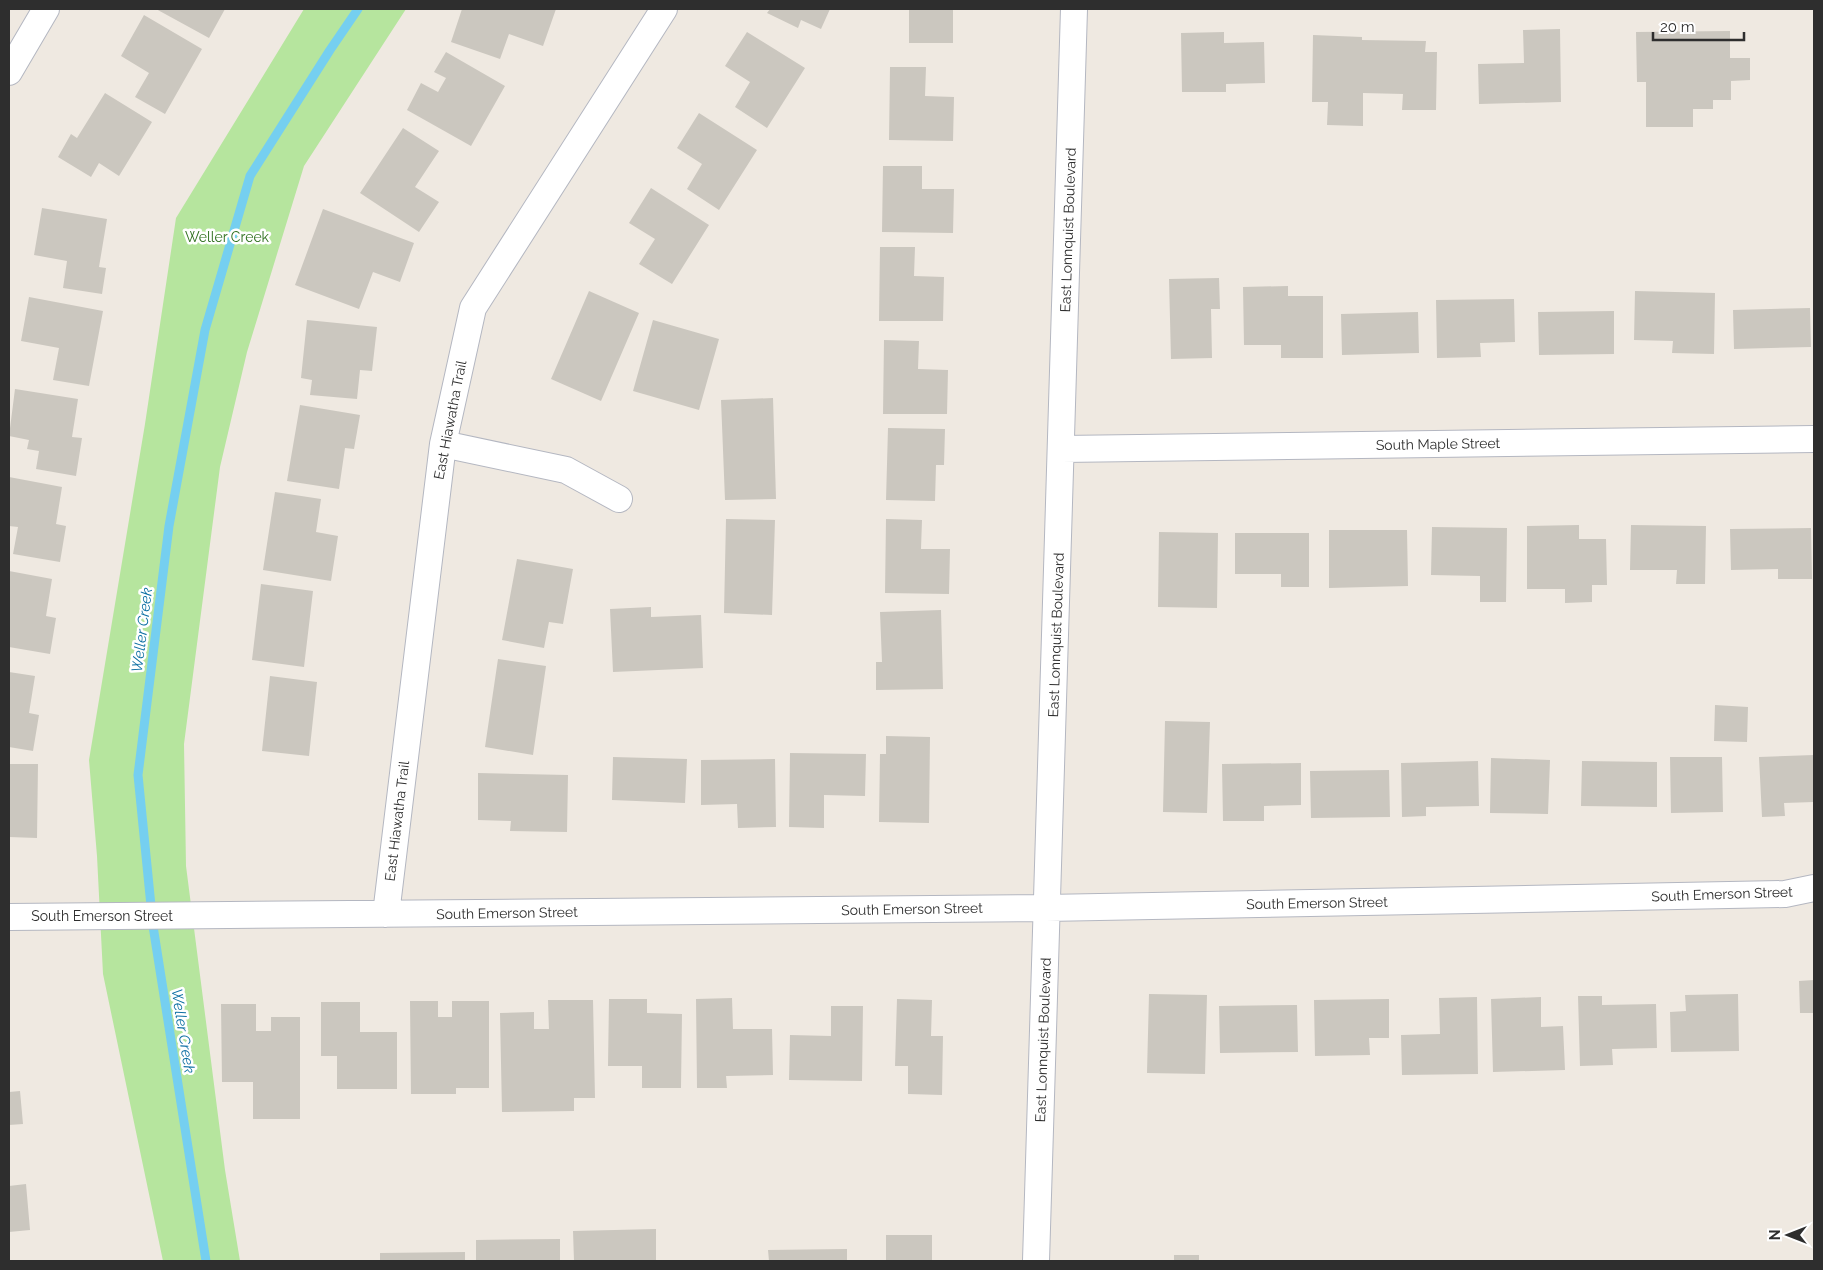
<svg xmlns="http://www.w3.org/2000/svg" width="1823" height="1270" viewBox="0 0 1823 1270" font-family="Raleway,sans-serif">
	<rect width="100%" height="100%" fill="#efe9e1"/>
	<path fill="#b6e59e" d="M304 9H406L304 166 247 352 220 467 184 744 186 866 225 1170 240 1261H163L103 974 97 856 89 760 145 424 176 218Z"/>
	<g fill="none" stroke-linecap="round" stroke-linejoin="round">
		<path stroke="#75cff0" stroke-width="9" d="M206 1261 153 926 138 775 169 526 205 330 250 176 330 50 358 9"/>
	</g>
	<path fill="#cbc7bf" d="M156 9H225L209 38Z
		M462 9H556L543 46 509 34 500 59 451 42Z
		M770 9H830L821 29 801 20 798 28 767 13Z
		M909 9H953V43H909Z
		M144 15 202 49 165 114 135 97 149 73 121 56Z
		M1560 29 1561 102 1479 104 1478 64 1524 63 1523 30Z
		M1730 31V58H1750V80L1731 81V100H1713V109H1693V127H1646V82H1637L1636 32Z
		M747 32 805 68 767 128 735 107 750 82 725 66Z
		M1224 32V43L1264 42 1265 83 1226 84V92H1182L1181 33Z
		M1313 35 1362 37V40L1426 41 1425 52H1437L1436 110H1402L1403 94 1363 93V126L1327 125 1328 102H1312Z
		M446 52 505 86 471 146 407 110 421 83 438 92 446 78 434 72Z
		M890 67H926L925 96 954 97 953 141 889 140Z
		M105 93 152 122 119 176 99 163 91 177 58 157 71 134 77 138Z
		M699 113 757 150 719 210 687 189 702 164 677 148Z
		M403 128 439 151 415 187 439 202 419 232 360 193Z
		M883 166H922V189H954L953 233 882 232Z
		M651 188 709 225 672 284 639 264 655 239 629 223Z
		M42 208 107 219 99 267 106 268 102 294 63 288 67 261 34 255Z
		M323 209 414 243 400 282 373 272 359 309 295 285Z
		M880 247H915L914 276 944 277 943 321H879Z
		M1219 278 1220 309H1211L1212 358 1171 359 1169 279Z
		M1288 286V296H1323V358H1281V345H1244L1243 287Z
		M589 291 639 313 601 401 551 379Z
		M1635 291 1715 293 1714 354 1672 353 1673 341 1634 340Z
		M29 297 103 311 89 386 53 380 59 348 21 341Z
		M1514 299 1515 342 1480 343 1481 357 1437 358 1436 300Z
		M1810 308 1811 347 1734 349 1733 310Z
		M1614 311V354L1539 355 1538 312Z
		M1418 312 1419 353 1342 355 1341 314Z
		M307 320 377 327 372 371 360 370 357 399 310 395 312 380 301 378Z
		M653 320 719 339 699 410 633 391Z
		M884 340 919 341 918 369 948 370 947 414H883Z
		M15 389 78 399 72 437 82 438 76 476 36 469 39 451 27 449 29 440 9 436Z
		M773 398 776 499 725 500 721 400Z
		M300 405 360 415 354 449 345 448 339 489 287 481Z
		M888 428 945 429 944 465H936L935 501 886 500Z
		M9 477 62 487 56 524 66 526 60 562 13 554 18 527 9 526Z
		M275 492 321 499 316 532 338 536 331 581 263 570Z
		M726 519 775 520 772 615 724 613Z
		M886 519 922 520 921 549H950L949 594 885 593Z
		M1579 525V539H1606L1607 585H1592V602L1565 603V589H1527V526Z
		M1631 525 1706 526 1705 584H1676L1677 570H1630Z
		M1432 527 1507 528 1506 602H1480V576L1431 575Z
		M1811 528 1812 579H1778V569L1731 570 1730 529Z
		M1329 530H1407L1408 586 1329 588Z
		M1159 532 1218 533 1217 608 1158 607Z
		M1235 533H1309V587H1281V574H1235Z
		M517 559 573 569 563 624 549 622 544 648 502 640Z
		M9 571 52 579 46 616 56 618 50 654 9 647Z
		M261 584 313 591 304 667 252 660Z
		M651 607V617L701 615 703 668 613 672 610 609Z
		M941 610 943 689 876 690V662H882L880 612Z
		M498 659 546 666 533 755 485 747Z
		M9 672 35 676 29 713 39 715 33 751 9 747Z
		M270 676 317 682 309 756 262 751Z
		M1715 705 1748 707 1747 742 1714 741Z
		M1165 721 1210 722 1207 813 1163 812Z
		M886 736 930 737 929 823 879 822 880 754H886Z
		M790 753 866 754 865 796 824 795V828L789 827Z
		M1814 755V802L1784 803 1785 816 1762 817 1759 757Z
		M613 757 687 759 685 803 612 800Z
		M1670 757H1722L1723 812 1671 813Z
		M1491 758 1550 760 1548 814 1490 813Z
		M775 759 776 827 738 828 737 804 701 805V760Z
		M1478 761 1479 806 1426 807V816L1402 817 1401 763Z
		M1582 761 1657 762V807L1581 806Z
		M1301 763V805L1264 806V821H1223L1222 764Z
		M9 764H38L37 838 9 837Z
		M1389 770 1390 817 1311 818 1310 771Z
		M478 773 568 775 567 832 510 831 511 821 478 820Z
		M1814 980V1013H1800L1799 981Z
		M1149 994 1207 995 1205 1074 1147 1073Z
		M1738 994 1739 1051 1671 1052 1670 1012 1686 1011 1685 995Z
		M1578 996H1602V1005L1656 1004 1657 1048 1612 1049 1613 1065 1580 1066Z
		M1477 997 1478 1074 1402 1075 1401 1035 1440 1034 1439 998Z
		M1541 997V1027L1563 1026 1565 1070 1493 1072 1491 999Z
		M732 998 733 1029H772L773 1075 726 1076 727 1088H697L696 999Z
		M609 999H647V1013L682 1014 681 1088H642V1066H608Z
		M897 999 932 1000 931 1036H943L942 1095 908 1094V1066H895Z
		M1389 999V1038H1369L1370 1055 1315 1056 1314 1000Z
		M548 1000H593L595 1098H574V1111L502 1112 500 1013 534 1012V1029H549Z
		M410 1001H438V1017H452V1001H489V1088H456V1094H411Z
		M321 1002H360V1032H397V1089H337V1056H321Z
		M221 1004H256V1031H271V1017H300V1119H253V1082H222Z
		M1297 1005 1298 1052 1220 1053 1219 1006Z
		M831 1006H863L862 1081 789 1080 790 1035 831 1036Z
		M20 1091 23 1124 9 1125V1092Z
		M26 1184 30 1230 9 1232V1186Z
		M656 1229V1261H574L573 1231Z
		M886 1235H932V1261H886Z
		M560 1239V1261H476V1240Z
		M847 1249V1261H769L768 1250Z
		M465 1252V1261H380V1253Z
		M1174 1255H1199V1261H1174Z"/>
	<g fill="none" stroke-linecap="round" stroke-linejoin="round">
		<g stroke="#b4b7c1" stroke-width="28">
			<path id="street" d="M9 72 46 9
				M443 444 566 470 619 499
				M1062 449 1814 439
				M386 914 443 444 473 308 664 9
				M9 917 1046 908 1785 894 1814 888
				M1036 1261 1074 9"/>
		</g>
		<use href="#street" stroke="#fff" stroke-width="26"/>
	</g>
	<g text-anchor="middle" dominant-baseline="central" stroke-width="5" stroke-linejoin="round" paint-order="stroke">
		<g font-size="14" fill="#2e2e2e" stroke="#fff">
			<text transform="translate(1068 230) rotate(-88)">East Lonnquist Boulevard</text>
			<text transform="translate(450 420) rotate(-79)">East Hiawatha Trail</text>
			<text transform="translate(1438 444) rotate(-1)">South Maple Street</text>
			<text transform="translate(1056 635) rotate(-88)">East Lonnquist Boulevard</text>
			<text transform="translate(397 821) rotate(-83)">East Hiawatha Trail</text>
			<text transform="translate(1722 894) rotate(-2)">South Emerson Street</text>
			<text transform="translate(1317 903) rotate(-1)">South Emerson Street</text>
			<text transform="translate(912 909) rotate(-1)">South Emerson Street</text>
			<text transform="translate(507 913) rotate(-1)">South Emerson Street</text>
			<text x="102" y="916">South Emerson Street</text>
			<text transform="translate(1043 1040) rotate(-88)">East Lonnquist Boulevard</text>
		</g>
		<g font-size="14" fill="#2c6e1b" stroke="#fff">
			<text x="227" y="237">Weller Creek</text>
		</g>
		<g font-size="15" font-style="italic" fill="#0d6fa3" stroke="#fff">
			<text transform="translate(142 630) rotate(-83)">Weller Creek</text>
			<text transform="translate(183 1031) rotate(81)">Weller Creek</text>
		</g>
	</g>
	<rect width="1823" height="1270" fill="none" stroke="#2e2e2e" stroke-width="20"/>
	<g transform="translate(1788 1235) rotate(270)" stroke="#ffffff" stroke-width="4" paint-order="stroke">
	<path d="M0-4L9 19L0 12L-9 19Z" fill="#2e2e2e"/>
	<text y="-8" font-size="14" font-weight="bold" text-anchor="middle" fill="#2e2e2e">N</text>
	</g>
	<path d="M1653 32v8h91v-8" fill="none" stroke="#2e2e2e" stroke-width="2.5"/>
	<text x="1660" y="32" font-size="15" fill="#2e2e2e" stroke="#ffffff" stroke-width="4" paint-order="stroke">20 m</text>
</svg>
